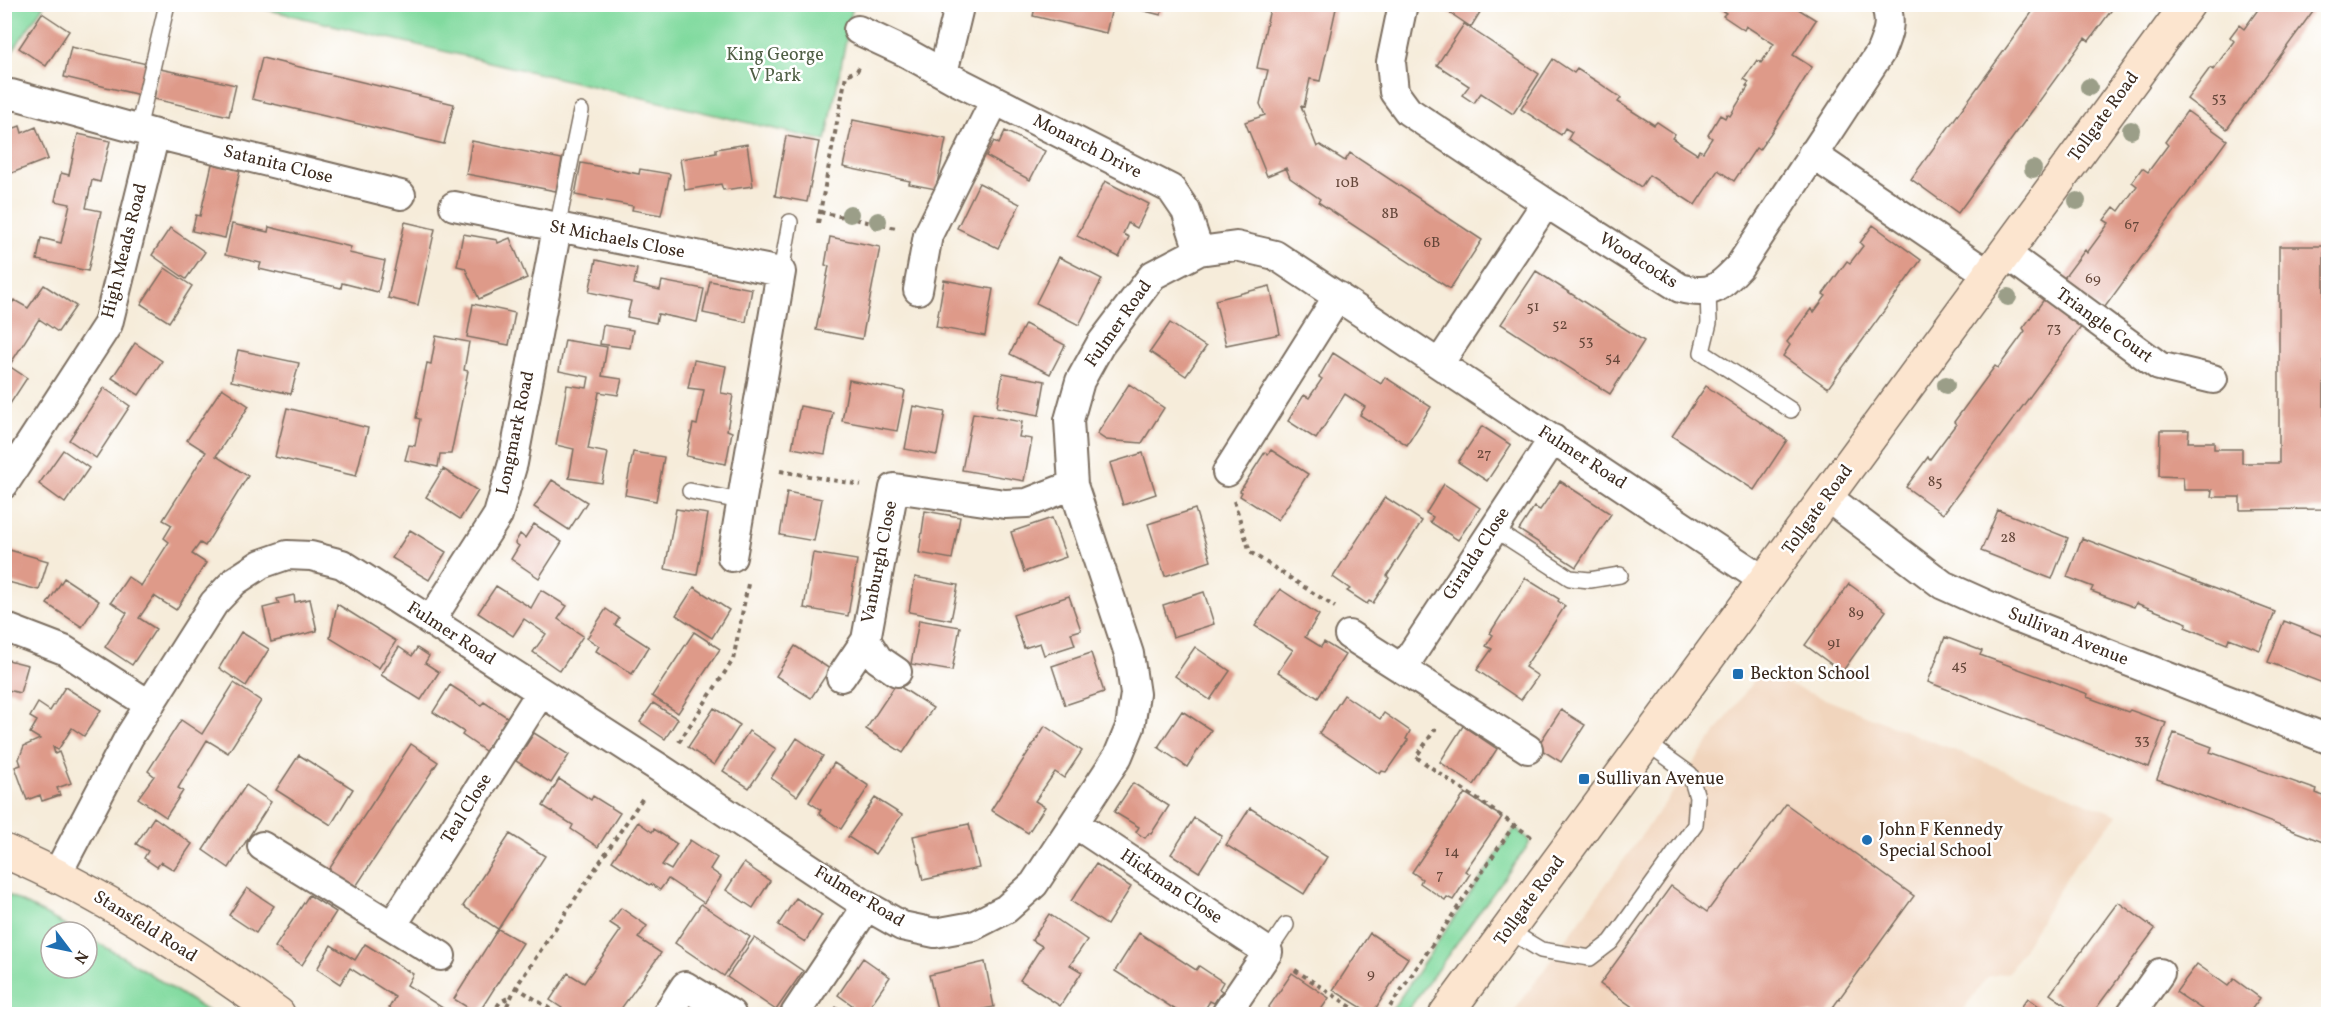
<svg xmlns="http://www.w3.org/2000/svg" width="2333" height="1019" viewBox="0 0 2333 1019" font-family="Vollkorn,serif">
	<rect width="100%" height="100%" fill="#fff"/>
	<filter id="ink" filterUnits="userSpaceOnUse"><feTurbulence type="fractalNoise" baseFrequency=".0167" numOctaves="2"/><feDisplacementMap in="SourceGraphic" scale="12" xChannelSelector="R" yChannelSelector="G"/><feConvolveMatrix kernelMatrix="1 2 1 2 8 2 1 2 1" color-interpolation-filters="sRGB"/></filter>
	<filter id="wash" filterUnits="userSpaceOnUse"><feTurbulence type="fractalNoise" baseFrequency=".008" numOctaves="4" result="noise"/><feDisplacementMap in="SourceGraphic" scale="24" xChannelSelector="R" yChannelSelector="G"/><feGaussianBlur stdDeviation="1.35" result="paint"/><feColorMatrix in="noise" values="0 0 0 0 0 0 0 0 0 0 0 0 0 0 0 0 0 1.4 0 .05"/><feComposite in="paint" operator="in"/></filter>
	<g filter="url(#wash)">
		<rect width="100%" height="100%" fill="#f6ecda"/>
		<path fill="#f1d5bd" d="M1759 673 2118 815 2075 864 2009 972 1987 977 1960 1014H1512Z"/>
		<path fill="#81da9f" stroke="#5e825e" stroke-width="1.5" d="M5 4 44 5 5 62 4 5Z
			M248 5H853L826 141Z
			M1515 828 1529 839V844L1405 1014H1389Z
			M5 893 78 932H51V968H87V937L125 958 212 1014H5Z"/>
		<g id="blocks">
			<path fill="#de9a89" d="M1026 4H1113L1106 33 1033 16 1035 8Z
				M1117 4H1163L1161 15Z
				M1271 4H1337L1320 81 1310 79 1304 107 1301 106 1317 147 1320 145 1345 161 1350 153 1482 240 1450 289 1318 202 1320 199 1290 178 1286 168 1267 176 1245 122 1265 115 1260 104 1268 70 1257 68Z
				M1437 4H1485L1471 27Z
				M2038 4H2116L2089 41 2085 38 1958 213 1911 179Z
				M2262 4H2318L2227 129 2187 99 2210 68 2213 70 2234 41 2230 37 2239 25 2244 29Z
				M1713 5H1792L1816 20 1793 55 1812 67 1775 127 1759 150 1756 148 1734 181 1718 170 1695 205 1649 175 1641 187 1568 139 1572 132 1565 128 1561 135 1521 109 1553 59 1574 73 1577 69 1596 81 1621 98 1618 102 1654 125 1657 122 1675 134 1672 138 1697 154 1699 150 1703 152 1712 138 1708 135 1720 115 1725 118 1727 114 1730 116 1748 87 1746 86 1749 82 1744 79 1757 60 1761 63 1774 44 1746 26 1744 30 1723 16 1726 13Z
				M42 13 69 31 46 66 19 48Z
				M1464 24 1539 74 1513 114 1481 93 1474 103 1462 95 1469 86 1437 65Z
				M71 47 147 64 140 95 64 77Z
				M262 58 454 104 444 144 252 99Z
				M160 69 236 85 229 116 154 99Z
				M2187 111 2227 140 2102 311 2061 282 2085 250 2087 253 2109 223 2104 220 2114 207 2119 211 2137 186 2132 182 2142 168 2148 172 2168 145 2165 142Z
				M853 120 946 139 936 189 909 184 910 181 843 167Z
				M20 126 22 133 36 127 48 159 4 176V132Z
				M1005 131 1045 151 1030 180 986 156 994 141 999 144Z
				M78 134 110 141 100 182 92 180 86 208 101 211 88 271 37 260 41 238 61 243 70 204 55 201 61 173 69 175Z
				M786 136 819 142 807 202 775 196Z
				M472 141 562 159 556 191 466 174Z
				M747 144 753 186 723 190 721 184 685 190 680 159 716 153V149Z
				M581 163 639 174 640 169 670 174 661 215 632 210 633 206 575 195Z
				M212 164 240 170 225 238 192 231 196 215 200 216Z
				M1105 181 1149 204 1137 228 1128 223 1123 234 1129 237 1119 257 1077 236Z
				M979 183 1020 204 998 248 957 228Z
				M405 222 435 229 418 305 388 298Z
				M232 224 268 232 269 227 351 247 349 253 385 261 378 292 342 283 341 288 259 269 261 263 225 255Z
				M1873 225 1921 260 1828 388 1783 356 1790 345 1787 342 1811 309 1814 312 1826 296 1823 294 1847 261 1850 263 1863 246 1860 243Z
				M170 228 205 252 186 279 152 255Z
				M463 234 497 240 498 243 510 238 527 278 479 299 465 268 457 266Z
				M830 237 880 247 862 339 816 330 829 266 825 265Z
				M2279 246H2324V509L2240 510V497H2211L2212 490H2184L2183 477 2159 476 2160 430H2189L2188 442H2214V449H2242V463H2279Z
				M1059 257 1102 279 1079 325 1036 303Z
				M596 260 637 269 634 284 660 290 662 281 704 289 697 322 658 314 656 323 627 317 631 301 589 292Z
				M165 268 192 286 169 322 141 304Z
				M1536 271 1644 341 1610 394 1501 324Z
				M944 280 993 289 985 336 936 327Z
				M710 281 752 289 746 322 703 313Z
				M44 285 76 306 58 332 39 319 9 366 27 378 10 404 5 400V314L14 300 28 308Z
				M1270 286 1280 334 1226 345 1215 300Z
				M2045 298 2082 326 1943 514 1906 487 1928 457 1930 459 1956 424 1954 422 1995 366 1998 368 2025 331 2023 328Z
				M473 304 515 313 509 345 467 337Z
				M1170 323 1206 347 1186 376 1150 352Z
				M1025 324 1065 345 1050 374 1010 354Z
				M603 325 633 330 630 348 600 344Z
				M436 336 469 342 464 370 468 371 451 454H440L438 467 405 460 409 445 415 446 420 419 416 418 427 363 431 364Z
				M565 340 607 347 602 376 622 379 618 395 599 392 588 449 608 453 602 483 569 478 574 449 556 445 567 385 587 388 589 377 559 371Z
				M135 343 162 361 139 395 112 378Z
				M238 350 299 363 291 394 231 381Z
				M1333 353 1381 384 1385 377 1431 407 1407 445 1360 415 1365 407 1345 394 1316 439 1288 421 1304 395 1309 398 1322 379 1319 377Z
				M694 360 726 366 721 393 733 395 727 430 732 432 726 464 686 456 693 424 697 425 704 390 688 388Z
				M1003 373 1045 381 1039 415 997 407Z
				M849 380 905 391 897 431 842 421Z
				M1129 384 1164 408 1142 443 1106 440 1097 434Z
				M1706 386 1787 440 1754 490 1672 436Z
				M104 388 130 406 96 458 69 440Z
				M222 388 249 406 216 456 248 476 205 546 200 543 192 554 206 563 176 610 154 596 139 618 156 629 132 665 105 647 127 613 111 602 128 577 141 586 169 542 164 538 172 525 163 520 206 452 187 440Z
				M800 406 833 412 825 454 792 448Z
				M913 406 945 412 937 455 905 449Z
				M287 408 368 428 356 476 275 457Z
				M973 413 1022 422 1019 437 1032 439 1024 481 962 470Z
				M1482 426 1511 445 1487 481 1458 462Z
				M63 450 89 468 65 503 39 484Z
				M1271 450 1308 474 1278 520 1240 496 1242 492 1240 491 1265 452 1268 454Z
				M633 452 664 457 656 501 625 495Z
				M1143 453 1156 494 1123 505 1110 463Z
				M443 469 478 491 460 519 426 497Z
				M552 480 587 502 569 530 534 507Z
				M1560 481 1611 514 1576 567 1519 530 1534 507 1540 510Z
				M1444 484 1480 508 1458 540 1430 522 1433 517 1426 513Z
				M787 492 822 499 814 541 780 535Z
				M1385 497 1422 521 1387 576 1389 578 1373 603 1369 601 1367 604 1347 591 1350 589 1333 577Z
				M676 509 708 514 697 575 665 569Z
				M1195 509 1211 561 1165 576 1148 524Z
				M1998 510 2068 538 2052 579 1981 551Z
				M925 511 960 517 952 559 919 553Z
				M1052 518 1066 557 1024 572 1011 532Z
				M534 524 562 542 539 578 511 559 519 546 515 543 520 534 525 538Z
				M410 530 446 552 429 580 392 558Z
				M2082 538 2275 612 2260 650 2229 638 2227 644 2185 627 2187 623 2136 603 2134 607 2091 591 2093 587 2067 577Z
				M6 549 48 561 39 590 4 581Z
				M813 553 857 560 848 616 804 608Z
				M915 577 958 585 951 620 909 612Z
				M64 578 99 601 82 627 47 604Z
				M1525 578 1559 599 1558 601 1565 606 1525 667 1538 676 1521 700 1477 670 1492 649 1486 646 1493 635 1490 633Z
				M1849 584 1886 611 1842 672 1805 645Z
				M496 586 531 608 541 590 567 606 558 619 583 636 560 671 533 652 546 634 524 619 513 636 478 613Z
				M694 587 729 610 712 638 676 615Z
				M1280 589 1319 615 1305 637 1321 647 1324 642 1345 655 1318 698 1278 672 1293 650 1255 626Z
				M1204 592 1214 624 1173 637 1163 605Z
				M294 595 295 602 310 599 317 631 271 642 263 608 279 604 277 599Z
				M1069 596 1081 630 1071 633 1075 645 1044 655 1040 643 1024 648 1013 615Z
				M337 604 396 641 379 668 330 638Z
				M606 609 619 618 615 625 649 647 632 674 596 651 599 646 587 638Z
				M919 620 960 627 952 671 911 664Z
				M2284 621 2328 638V685L2268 662Z
				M241 632 269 649 246 686 219 668Z
				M694 632 720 649 678 713 652 696Z
				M1945 637 1982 651 1980 655 2088 694 2087 697 2128 712 2130 710 2166 723 2149 767 1928 682Z
				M795 646 830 669 811 698 776 676Z
				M399 647 412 656 417 648 429 656 425 663 439 672 421 700 381 675Z
				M1195 647 1230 671 1210 700 1175 676Z
				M1091 653 1104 692 1065 705 1052 666Z
				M4 659 28 665 20 693 4 689Z
				M234 683 261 701 228 753 207 740 178 788 183 791 166 817 138 798 154 776 148 771 181 720 202 734Z
				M896 684 933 708 903 753 866 729Z
				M450 685 481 705 484 702 510 719 488 753 462 735 464 732 433 712Z
				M65 687 101 710 84 736 72 728 58 750 53 747 55 754 59 752 71 783 57 788 60 795 42 801 40 795 27 800 15 767 21 765 19 759 24 746 40 739 30 733 37 721 30 717 38 703 50 711Z
				M1344 695 1380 719 1384 713 1410 731 1406 739 1408 740 1386 772 1382 771 1380 774 1319 733Z
				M653 703 678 719 665 739 640 722Z
				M714 708 740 725 714 765 688 747Z
				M1561 710 1585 725 1561 762 1537 747Z
				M1182 711 1211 730 1187 767 1158 747Z
				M1045 726 1082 751 1064 778 1055 772 1035 801 1045 807 1028 833 991 810Z
				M1463 726 1497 749 1474 785 1440 762Z
				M749 731 776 749 749 788 723 771Z
				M534 733 569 755 551 783 516 761Z
				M2174 733 2212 747 2210 752 2317 790 2316 793 2328 798V844L2157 779Z
				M797 738 823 756 797 796 771 778Z
				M411 744 438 762 355 888 328 871Z
				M299 755 353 789 331 825 276 790Z
				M834 763 869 786 841 829 819 814 821 810 809 802Z
				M559 779 591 800 593 796 620 813 598 847 571 829 573 825 543 806Z
				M1133 783 1169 806 1151 834 1149 833 1145 838 1136 832 1139 827 1114 812Z
				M246 785 271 802 229 868 203 850Z
				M1465 793 1502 817 1465 871 1470 874 1453 900 1447 897 1445 900 1420 883 1422 879 1412 872Z
				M875 798 902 815 875 854 848 837Z
				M1786 804 1914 896 1828 1014H1629L1634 1008 1600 984 1671 886 1707 912Z
				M1250 808 1327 857 1304 894 1226 845Z
				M154 817 192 844 174 870 161 862 157 867 144 858 148 851 136 844Z
				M1194 818 1222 836 1199 872 1171 854Z
				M638 822 652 832 654 829 677 844 662 865 671 870 690 840 717 858 710 869 721 877 704 903 668 879 660 890 651 884 649 885 612 861Z
				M969 824 979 868 923 880 913 836Z
				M510 834 545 856 498 929 523 943 478 1014 454 999 498 929 463 906Z
				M744 863 770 881 753 908 726 890Z
				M1096 864 1131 887 1107 925 1071 901Z
				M247 888 274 906 256 933 229 915Z
				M309 895 336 912 302 965 275 947Z
				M796 898 822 915 805 942 778 925Z
				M2118 902 2155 929 2092 1014H2078L2050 994Z
				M701 904 750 937 724 976 675 943Z
				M621 908 647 926 638 938 661 953 618 1013 613 1009 610 1014H571L550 1000 568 973 584 983 621 930 610 923Z
				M1049 914 1087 940 1070 965 1082 972 1060 1006 1020 980 1042 946 1032 940Z
				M1139 933 1196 970 1199 966 1223 982 1219 989 1222 991 1214 1003 1210 1001 1202 1014H1182L1115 971Z
				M1370 933 1408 958 1372 1014 1333 990Z
				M754 938 803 971 776 1010 727 977Z
				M365 944 413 974 407 985 452 1014H399L389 1008 395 997 350 968 340 984 317 969 331 945 355 960Z
				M863 958 890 977 866 1012 870 1014H831L836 1007 846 1014 852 1005 838 995Z
				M985 962 994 1007 957 1014H938L929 975Z
				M2197 964 2228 986 2234 979 2260 998 2248 1014H2209L2176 992Z
				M1292 973 1329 998 1318 1014H1264Z
				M2028 998 2050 1014H2016Z"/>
		</g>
	</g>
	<g filter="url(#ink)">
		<use href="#blocks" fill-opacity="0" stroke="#7c6e60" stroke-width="1.5"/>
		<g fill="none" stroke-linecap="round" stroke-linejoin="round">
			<g stroke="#7c6e60" stroke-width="18">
				<path id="lane" d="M138 129 167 4
					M557 228 581 111
					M781 272 790 222
					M1708 290 1709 323 1702 352 1791 410
					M690 491 740 501
					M1494 529 1570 578 1590 580 1620 575
					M1508 930 1541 950 1590 958 1611 942 1695 825 1697 797 1690 774 1647 743
					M1268 952 1286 925"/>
			</g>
			<g stroke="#7c6e60" stroke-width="32">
				<path id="street" d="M1403 4 1391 62 1394 92 1408 111 1546 203 1680 288C1711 296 1718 289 1739 267L1880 53C1887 36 1893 22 1885 4
					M858 30 905 52 959 82 1171 189 1186 211 1199 251
					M943 73 959 7
					M4 98 11 94 155 134 401 195
					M1812 154 1988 274
					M454 206 781 272 732 557
					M2005 253 2159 366 2213 379
					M918 290 928 235 995 100
					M1439 364 1546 203
					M1227 472 1338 296
					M4 484 108 324 155 134
					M1827 497 1943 585 2014 617 2328 739
					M431 620 498 515 513 463 557 228
					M4 627 64 650 150 705
					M1349 635 1528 749
					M866 640 878 659 897 672
					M1402 669 1553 439
					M841 677 866 640 894 488 1005 504 1027 503 1073 485
					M1074 823 1268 952 1226 1014
					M262 846 441 956
					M57 874 129 737 214 603 235 581 261 564 287 555 311 556 342 564 661 769 867 906 902 926 935 933 973 926 1006 909 1034 884 1118 756 1130 727 1135 694 1129 654 1073 485 1069 420 1080 381 1100 345 1153 275 1199 251 1236 246 1275 255 1765 581
					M392 926 541 692
					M667 1014 685 986 731 1014
					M795 1014 867 906
					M2131 1014 2160 973"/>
			</g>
			<g stroke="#7c6e60" stroke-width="36">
				<path id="secondary" d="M4 851C102 893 192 952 278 1014
					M1446 1014 2188 4"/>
			</g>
			<path stroke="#7c6e60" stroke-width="4" stroke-dasharray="4.5 4.5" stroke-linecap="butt" d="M820 212 896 228
				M818 223 846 75 857 71 860 65
				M780 471 861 485
				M1234 501 1250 552 1335 607
				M1436 728 1416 757 1533 838
				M679 742 733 660 748 584
				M1295 970 1362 1014
				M516 987 558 1014
				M492 1014 500 1002 510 997
				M503 1014 516 987 644 796
				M1385 1014 1514 825"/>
			<use href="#lane" stroke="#fff" stroke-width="15"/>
			<use href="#street" stroke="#fff" stroke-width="28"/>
			<use href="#secondary" stroke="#fce5cf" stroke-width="33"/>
		</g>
		<g fill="#9b9e88">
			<circle cx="2089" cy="87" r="9"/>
			<circle cx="2131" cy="130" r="9"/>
			<circle cx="2033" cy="169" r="9"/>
			<circle cx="2077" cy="201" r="9"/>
			<circle cx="850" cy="214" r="9"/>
			<circle cx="878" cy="221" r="9"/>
			<circle cx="2008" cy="297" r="9"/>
			<circle cx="1946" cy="385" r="9"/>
		</g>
	</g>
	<g fill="#1f6fb2" stroke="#fff" stroke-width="2">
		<rect x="1732" y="668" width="12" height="12" rx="3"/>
		<rect x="1578" y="773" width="12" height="12" rx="3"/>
		<circle cx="1867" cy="840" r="6"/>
	</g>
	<g text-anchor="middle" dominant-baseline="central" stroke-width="5" stroke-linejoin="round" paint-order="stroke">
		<g font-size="15" fill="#644639">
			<text x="2219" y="98">53</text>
			<text x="1347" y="183">10B</text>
			<text x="1390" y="214">8B</text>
			<text x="2132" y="225">67</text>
			<text x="1432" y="243">6B</text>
			<text x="2093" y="279">69</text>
			<text x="1533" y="307">51</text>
			<text x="1560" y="325">52</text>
			<text x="2054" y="328">73</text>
			<text x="1586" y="341">53</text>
			<text x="1613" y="358">54</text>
			<text x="1484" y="454">27</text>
			<text x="1935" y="482">85</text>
			<text x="2008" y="538">28</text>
			<text x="1856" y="613">89</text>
			<text x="1834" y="643">91</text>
			<text x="1959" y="666">45</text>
			<text x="2142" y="740">33</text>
			<text x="1452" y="852">14</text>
			<text x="1440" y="875">7</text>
			<text x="1371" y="974">9</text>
		</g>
		<g font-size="18" fill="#505f45" stroke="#fff">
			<text x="775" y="55">King George<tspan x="775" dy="21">V Park</tspan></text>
		</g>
		<g font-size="18" fill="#3b2a1e" stroke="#fff">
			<text transform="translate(2104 117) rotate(-54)">Tollgate Road</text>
			<text transform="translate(1087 147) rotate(27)">Monarch Drive</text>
			<text transform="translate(278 165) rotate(14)">Satanita Close</text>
			<text transform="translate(617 240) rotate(11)">St Michaels Close</text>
			<text transform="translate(125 251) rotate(-76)">High Meads Road</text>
			<text transform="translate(1638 261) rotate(32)">Woodcocks</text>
			<text transform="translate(1119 324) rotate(-55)">Fulmer Road</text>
			<text transform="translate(2104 326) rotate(36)">Triangle Court</text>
			<text transform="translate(516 433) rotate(-78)">Longmark Road</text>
			<text transform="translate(1582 458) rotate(33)">Fulmer Road</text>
			<text transform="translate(1818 510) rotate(-54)">Tollgate Road</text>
			<text transform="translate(1477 554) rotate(-57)">Giralda Close</text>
			<text transform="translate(880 562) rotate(-79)">Vanburgh Close</text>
			<text transform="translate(451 634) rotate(33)">Fulmer Road</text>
			<text transform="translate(2068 637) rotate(22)">Sullivan Avenue</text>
			<text transform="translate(467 809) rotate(-58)">Teal Close</text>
			<text transform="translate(1171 887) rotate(34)">Hickman Close</text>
			<text transform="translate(859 897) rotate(31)">Fulmer Road</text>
			<text transform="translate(1530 901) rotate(-54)">Tollgate Road</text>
			<text transform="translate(145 927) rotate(32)">Stansfeld Road</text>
		</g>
		<g font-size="18" fill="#3b2a1e" stroke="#fff" text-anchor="start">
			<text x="1750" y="674">Beckton School</text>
			<text x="1596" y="779">Sullivan Avenue</text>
			<text x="1879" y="830">John F Kennedy<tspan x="1879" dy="21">Special School</tspan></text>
		</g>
	</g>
	<rect width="2333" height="1019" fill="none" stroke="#fff" stroke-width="24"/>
	<g transform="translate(69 950) rotate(122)"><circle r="28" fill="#ffffff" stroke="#b1aaa5" stroke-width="1.5"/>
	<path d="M0-4.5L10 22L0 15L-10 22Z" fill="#1f6fb2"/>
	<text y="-9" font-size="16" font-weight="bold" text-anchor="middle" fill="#3b2a1e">N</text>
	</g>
</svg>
